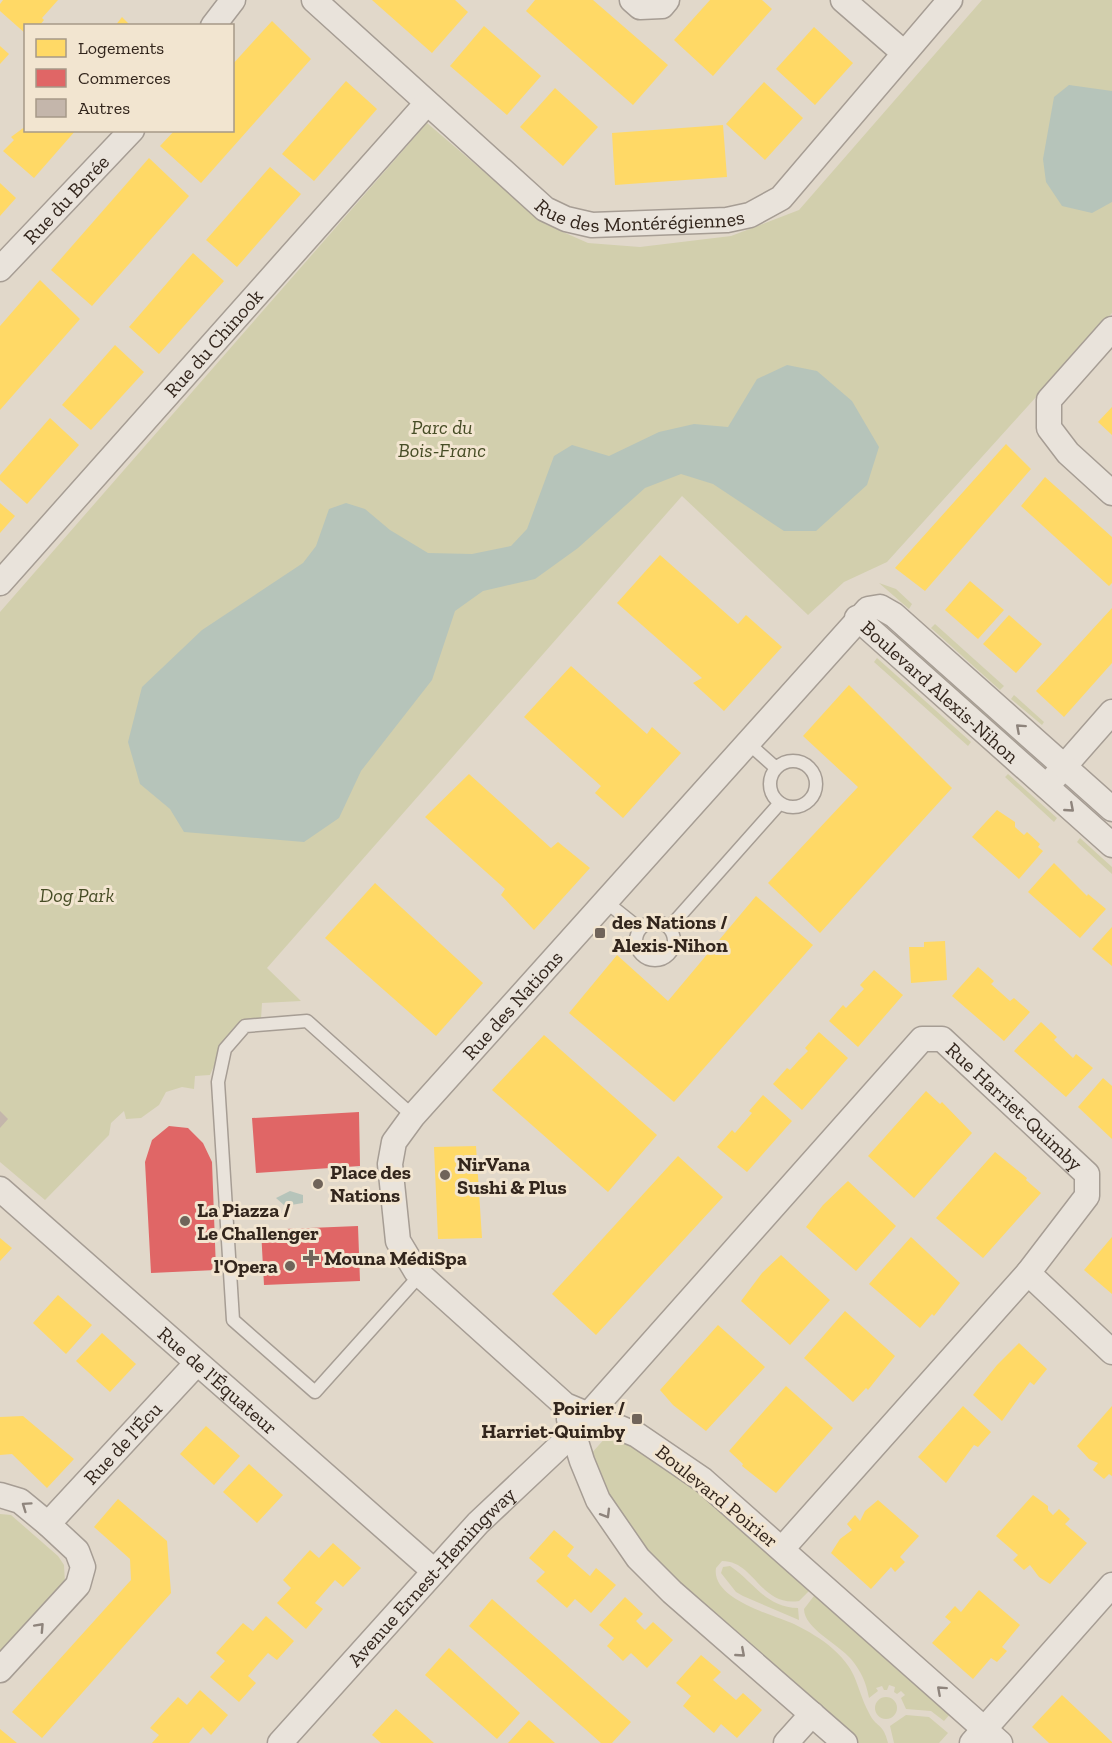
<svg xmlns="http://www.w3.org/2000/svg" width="1112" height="1743" viewBox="0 0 1112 1743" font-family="'Zilla Slab',serif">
	<rect width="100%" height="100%" fill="#e1d8ca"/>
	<path fill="#d2cfad" d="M982 0H1112V313L887 562 844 582 808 615 682 496 267 968 301 1001 262 1003 261 1019C234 1033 222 1047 210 1075L195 1076 194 1089 182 1087 166 1092 159 1105 141 1118 126 1119 124 1111 111 1123 109 1135 45 1200 0 1162V612L427 123 545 224 588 243 640 247 731 236 799 210Z
		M879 583 896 589 912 604 909 609Z
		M935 624 1004 686 1000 690 931 628Z
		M902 629 1028 741 1016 754 891 643Z
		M877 658 971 742 968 746 874 662Z
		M1014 695 1044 722 1042 725 1011 699Z
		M1008 774 1057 818 1054 822 1005 777Z
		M1080 838 1112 867V874L1077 842Z
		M607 1436 620 1438 683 1476 812 1588 799 1601C760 1607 755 1561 722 1561L716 1568C711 1599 773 1615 794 1624 808 1631 822 1639 833 1649 859 1672 855 1686 869 1713 876 1728 883 1722 888 1743H857L650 1556 612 1504 590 1455Z
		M0 1514 11 1515 58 1556 64 1565 65 1583 0 1655Z
		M730 1566C754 1582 766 1608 798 1608L799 1620 743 1596 736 1592 721 1573 723 1567Z
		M817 1592 951 1713 944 1721 931 1711 906 1709 901 1698 905 1695 901 1691 897 1694 894 1692 895 1687 889 1685 887 1690H884L882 1686 876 1688 878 1691 869 1698C866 1682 861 1671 851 1659 838 1644 804 1628 804 1609Z
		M875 1708a11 11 0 1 1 22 0a11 11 0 1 1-22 0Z
		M906 1715 929 1717 948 1733 939 1743H894L890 1726Z"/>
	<path fill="#b6c4ba" d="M1069 85 1112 91V202L1092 213 1062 206 1046 182 1043 159 1054 97Z
		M787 365 817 371 852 401 879 447 867 485 816 531H784L713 484 681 474 645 488 578 548 535 579 483 591 455 611 432 680 361 771 339 818 304 842 184 832 170 809 140 784 128 742 142 687 202 630 303 563 316 546 329 509 346 503 365 509 390 530 428 553 472 554 511 546 527 529 554 456 572 445 609 456 659 432 694 424 728 427 757 379Z
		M290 1191 303 1195V1203L285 1206 276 1198Z"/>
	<path fill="#ffd966" d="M3 0H58L42 18 44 20 40 25 26 26V34L0 11V4Z
		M372 0H455L468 12 432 53Z
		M535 0H593L668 65 633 105 526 11Z
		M710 0H762L772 9 713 76 674 40Z
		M122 17 131 26H115Z
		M272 21 311 59 201 183 160 146 175 130H232V65Z
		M484 26 541 76 507 115 450 66Z
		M814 27 853 63 815 105 776 69Z
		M0 46 9 54 0 64Z
		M346 81 377 109 314 181 282 154Z
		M764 82 803 118 765 160 726 124Z
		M555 88 598 127 563 166 520 127Z
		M723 125 727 177 615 185 612 133Z
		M26 126V130H76L34 178 3 151 14 140 11 137Z
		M149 158 189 196 92 306 51 270Z
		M270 167 301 194 237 267 206 240Z
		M0 183 16 198 0 216Z
		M193 253 224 281 159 354 129 327Z
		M40 280 80 319 0 410V326Z
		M115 345 144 372 91 430 62 405Z
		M1112 407V435L1098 422Z
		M50 418 79 445 27 504 0 480V475Z
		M1006 444 1031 469 925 591 895 568Z
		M1045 477 1112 537V583L1109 586 1021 506Z
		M0 503 15 516 0 533Z
		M660 555 738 624 746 615 782 647 724 711 693 683 702 678 617 603Z
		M970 581 1004 610 978 639 945 610Z
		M1112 608V663L1064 717 1036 691Z
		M1009 615 1042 644 1016 673 983 644Z
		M571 666 647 734 652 727 681 753 623 818 595 793 601 786 524 717Z
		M849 685 952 788 820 933 768 883 858 787 803 736Z
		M469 774 551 848 558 842 590 868 534 930 501 895 505 889 425 817Z
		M997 810 1015 822V827L1024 835 1027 832 1040 844 1038 847 1043 851 1019 879 972 837Z
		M1054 863 1087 896 1088 894 1106 909 1080 938 1028 892Z
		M375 883 483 983 436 1036 325 938Z
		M756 896 813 945 674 1102 569 1013 617 955 668 1001Z
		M1112 927V966L1092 949Z
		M945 941 947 980 911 983 909 947H924V942Z
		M978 967 994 981 991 984 1010 1001 1014 998 1030 1012 1004 1041 952 996Z
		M874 970 903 995 858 1047 829 1021 843 1005 846 1008 864 989 860 985Z
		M1041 1022 1057 1037 1054 1040 1073 1058 1076 1054 1093 1068 1066 1097 1014 1051Z
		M819 1032 848 1058 802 1110 773 1084 787 1068 790 1070 799 1060 808 1051 805 1048Z
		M544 1035 657 1135 608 1192 492 1090Z
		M1103 1078 1112 1086V1139L1078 1107Z
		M926 1091 940 1104 942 1102 972 1133 914 1198 868 1156Z
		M763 1095 792 1121 747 1172 717 1147 732 1130 735 1133 752 1113 749 1111Z
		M476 1146 482 1238 438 1239 434 1147Z
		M995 1152 1027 1178 1026 1180 1041 1193 983 1258 936 1218Z
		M678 1156 723 1197 596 1335 552 1294Z
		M848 1181 896 1226 856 1271 806 1227 823 1205Z
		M911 1237 960 1283 934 1316 932 1314 920 1328 869 1284Z
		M1112 1237V1294L1084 1270Z
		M0 1238 12 1248 0 1261Z
		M781 1255 830 1300 790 1345 741 1301 762 1273Z
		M58 1295 92 1325 66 1354 33 1323Z
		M845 1311 895 1356 868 1390 866 1388 853 1402 804 1358Z
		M718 1325 765 1367 706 1431 673 1405 660 1390Z
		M102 1333 136 1364 110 1392 76 1361Z
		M1019 1343 1047 1369 1034 1385 1030 1382 1002 1421 973 1395 997 1365Z
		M786 1386 833 1428 776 1493 742 1466 743 1464 729 1451Z
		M963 1406 991 1432 978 1447 974 1445 946 1483 918 1457Z
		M1112 1406V1476L1109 1474 1104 1479 1093 1470 1098 1463 1089 1459 1077 1446Z
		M23 1416 74 1459 47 1488 12 1454 0 1455V1417Z
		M206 1426 240 1456 214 1485 180 1454Z
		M249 1464 283 1495 257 1523 223 1492Z
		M1033 1495 1048 1506V1510L1053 1515 1059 1509 1070 1519 1065 1524 1087 1543 1050 1584 1039 1577 1030 1565 1024 1570 1013 1560 1018 1555 996 1536Z
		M118 1499 167 1541 171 1593 42 1738 12 1712 131 1580 130 1559 94 1527Z
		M878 1500 919 1536 900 1557 905 1562 895 1572 891 1567 871 1589 831 1553 840 1539 852 1530 847 1524 855 1515 860 1521 865 1511Z
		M554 1530 574 1547 567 1556 590 1576 596 1568 616 1585 591 1613 575 1599 567 1608 536 1581 545 1572 529 1558Z
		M333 1543 361 1568 343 1587 335 1580 315 1603 323 1609 306 1629 277 1603 291 1588 283 1580 310 1550 319 1558Z
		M979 1590 1020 1625 1002 1647 1007 1651 997 1662 991 1658 973 1679 932 1643 951 1622 945 1617 955 1606 961 1612Z
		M625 1597 643 1614 636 1621 645 1630 653 1622 673 1640 647 1668 631 1653 623 1661 607 1646 614 1638 599 1625Z
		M492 1599 631 1722 612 1743H601L469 1626Z
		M266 1616 294 1641 277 1660 268 1653 248 1676 256 1683 239 1702 210 1677 225 1661 216 1653 243 1623 253 1631Z
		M449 1648 520 1713 497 1739 425 1675Z
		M701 1655 721 1672 713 1680 736 1700 743 1693 762 1710 737 1738 721 1724 714 1733 683 1706 691 1696 676 1683Z
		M200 1690 228 1715 211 1735 203 1727 189 1743H152L159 1735 150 1728 178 1697 187 1705Z
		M1062 1695 1112 1742V1743H1049L1032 1727Z
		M396 1709 434 1743H381L372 1735Z
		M529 1720 555 1743H508Z
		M0 1729 17 1743H0Z"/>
	<path fill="#e06666" d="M359 1112 360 1166 256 1173 252 1118Z
		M169 1126 188 1128 203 1143 212 1162 216 1270 151 1273 145 1162 152 1140Z
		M358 1226 360 1281 264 1285 261 1230Z"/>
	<path fill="#c4b6ab" d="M0 1111 8 1119 0 1128Z"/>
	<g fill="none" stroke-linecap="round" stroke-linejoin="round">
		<g stroke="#a69d94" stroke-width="15">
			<path id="lane" d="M747 742 776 768
				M770 784a23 23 0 1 1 46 0a23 23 0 1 1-46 0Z
				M605 901 640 929
				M636 941a19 19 0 1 1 38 0a19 19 0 1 1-38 0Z
				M669 928 780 803
				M413 1116 307 1021 245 1026 225 1049 218 1082 233 1320 315 1392 420 1275"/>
		</g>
		<g stroke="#a69d94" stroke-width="27">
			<g id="street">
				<path id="s1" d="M314 0 545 209 566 219 592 225 727 220 750 215 781 198 950 0"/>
				<path d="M632 0 640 7 662 6 667 0"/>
				<path d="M843 0 904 53"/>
				<path d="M213 26 233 0"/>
				<path id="s2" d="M0 269 132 130"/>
				<path d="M1112 329 1049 400V428L1068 453 1112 493"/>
				<path id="s3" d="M0 583 427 103"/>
				<path id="s4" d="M857 618 1112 845"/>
				<path d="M1054 778 1112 712"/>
				<path id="s5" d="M0 1189 434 1571"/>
				<path d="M1028 1273 1112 1352"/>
				<path d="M569 1419 582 1461 598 1500 638 1558 672 1592 845 1743"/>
				<path d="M0 1495 20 1501 48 1524 77 1551 83 1567 78 1585 0 1670"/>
				<path id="s6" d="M48 1524 197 1363"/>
				<path id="s7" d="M280 1743 478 1523 564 1442 922 1039H942L1087 1174V1196L1028 1273 782 1549"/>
				<path d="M786 1743 812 1714"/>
				<path d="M972 1743 1112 1585"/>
				<path id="s8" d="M1000 1743 703 1480 637 1435 565 1405 416 1271 398 1241 390 1164 394 1142 413 1116 868 609 880 607 894 615 1112 809"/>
			</g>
		</g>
		<use href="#lane" stroke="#e9e3db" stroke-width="12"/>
		<use href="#street" stroke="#e9e3db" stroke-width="24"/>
	</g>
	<defs><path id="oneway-chevron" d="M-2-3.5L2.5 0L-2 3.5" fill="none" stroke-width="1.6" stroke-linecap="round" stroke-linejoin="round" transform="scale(1.5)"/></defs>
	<g stroke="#8e847c">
		<use href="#oneway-chevron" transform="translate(1020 728) rotate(-138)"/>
		<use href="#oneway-chevron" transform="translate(1070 808) rotate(41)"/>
		<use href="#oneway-chevron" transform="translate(26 1506) rotate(-145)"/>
		<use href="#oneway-chevron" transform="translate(606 1514) rotate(59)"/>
		<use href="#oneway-chevron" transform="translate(40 1627) rotate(-47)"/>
		<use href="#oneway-chevron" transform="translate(741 1653) rotate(41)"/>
		<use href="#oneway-chevron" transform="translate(941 1690) rotate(-138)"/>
	</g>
	<g fill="#70645a" stroke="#f2e5d0" stroke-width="2">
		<rect x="594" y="927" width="12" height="12" rx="3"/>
		<circle cx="445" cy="1175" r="6"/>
		<circle cx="318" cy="1184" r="6"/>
		<circle cx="185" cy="1221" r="6"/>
		<path d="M308 1249h6v6h6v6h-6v6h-6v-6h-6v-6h6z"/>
		<circle cx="290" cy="1266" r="6"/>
		<rect x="631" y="1413" width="12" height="12" rx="3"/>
	</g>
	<g text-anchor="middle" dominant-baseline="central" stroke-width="6" stroke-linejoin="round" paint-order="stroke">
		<g font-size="20" fill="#33261d" stroke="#f2e5d0">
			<text stroke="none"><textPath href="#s2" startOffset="96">Rue du Borée</textPath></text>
			<text stroke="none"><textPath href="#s1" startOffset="408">Rue des Montérégiennes</textPath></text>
			<text stroke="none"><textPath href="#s3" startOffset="321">Rue du Chinook</textPath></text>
			<text stroke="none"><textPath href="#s4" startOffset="111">Boulevard Alexis-Nihon</textPath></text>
			<text stroke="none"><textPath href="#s8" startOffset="1071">Rue des Nations</textPath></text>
			<text stroke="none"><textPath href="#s7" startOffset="1072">Rue Harriet-Quimby</textPath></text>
			<text stroke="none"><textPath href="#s5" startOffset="290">Rue de l'Équateur</textPath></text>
			<text stroke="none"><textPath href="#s6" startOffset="110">Rue de l'Écu</textPath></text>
			<text transform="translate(717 1496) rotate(39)">Boulevard Poirier</text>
			<text stroke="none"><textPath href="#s7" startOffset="225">Avenue Ernest-Hemingway</textPath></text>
		</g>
		<g font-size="20" font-style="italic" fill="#474d26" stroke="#f2e5d0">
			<text x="442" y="427">Parc du<tspan x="442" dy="23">Bois-Franc</tspan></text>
			<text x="77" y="895">Dog Park</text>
		</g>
		<g font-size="20" font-weight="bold" fill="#33261d" stroke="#f2e5d0" text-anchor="start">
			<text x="612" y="922">des Nations /<tspan x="612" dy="23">Alexis-Nihon</tspan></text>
			<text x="457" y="1164">NirVana<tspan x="457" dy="23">Sushi &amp; Plus</tspan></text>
			<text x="330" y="1172">Place des<tspan x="330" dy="23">Nations</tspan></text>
			<text x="197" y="1210">La Piazza /<tspan x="197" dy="23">Le Challenger</tspan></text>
			<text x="324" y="1258">Mouna MédiSpa</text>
			<text x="278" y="1266" text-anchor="end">l'Opera</text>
			<text x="625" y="1408" text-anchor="end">Poirier /<tspan x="625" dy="23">Harriet-Quimby</tspan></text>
		</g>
	</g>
	<rect x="24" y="24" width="210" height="108" fill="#f2e5d0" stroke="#a69988" stroke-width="1.5"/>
	<rect x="36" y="39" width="30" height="18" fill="#ffd966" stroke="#a69988" stroke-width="1.5"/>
	<text x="78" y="54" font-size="18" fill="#33261d">Logements</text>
	<rect x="36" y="69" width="30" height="18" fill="#e06666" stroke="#a69988" stroke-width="1.5"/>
	<text x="78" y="84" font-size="18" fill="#33261d">Commerces</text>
	<rect x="36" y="99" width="30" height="18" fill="#c4b6ab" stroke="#a69988" stroke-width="1.5"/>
	<text x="78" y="114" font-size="18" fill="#33261d">Autres</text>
</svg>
